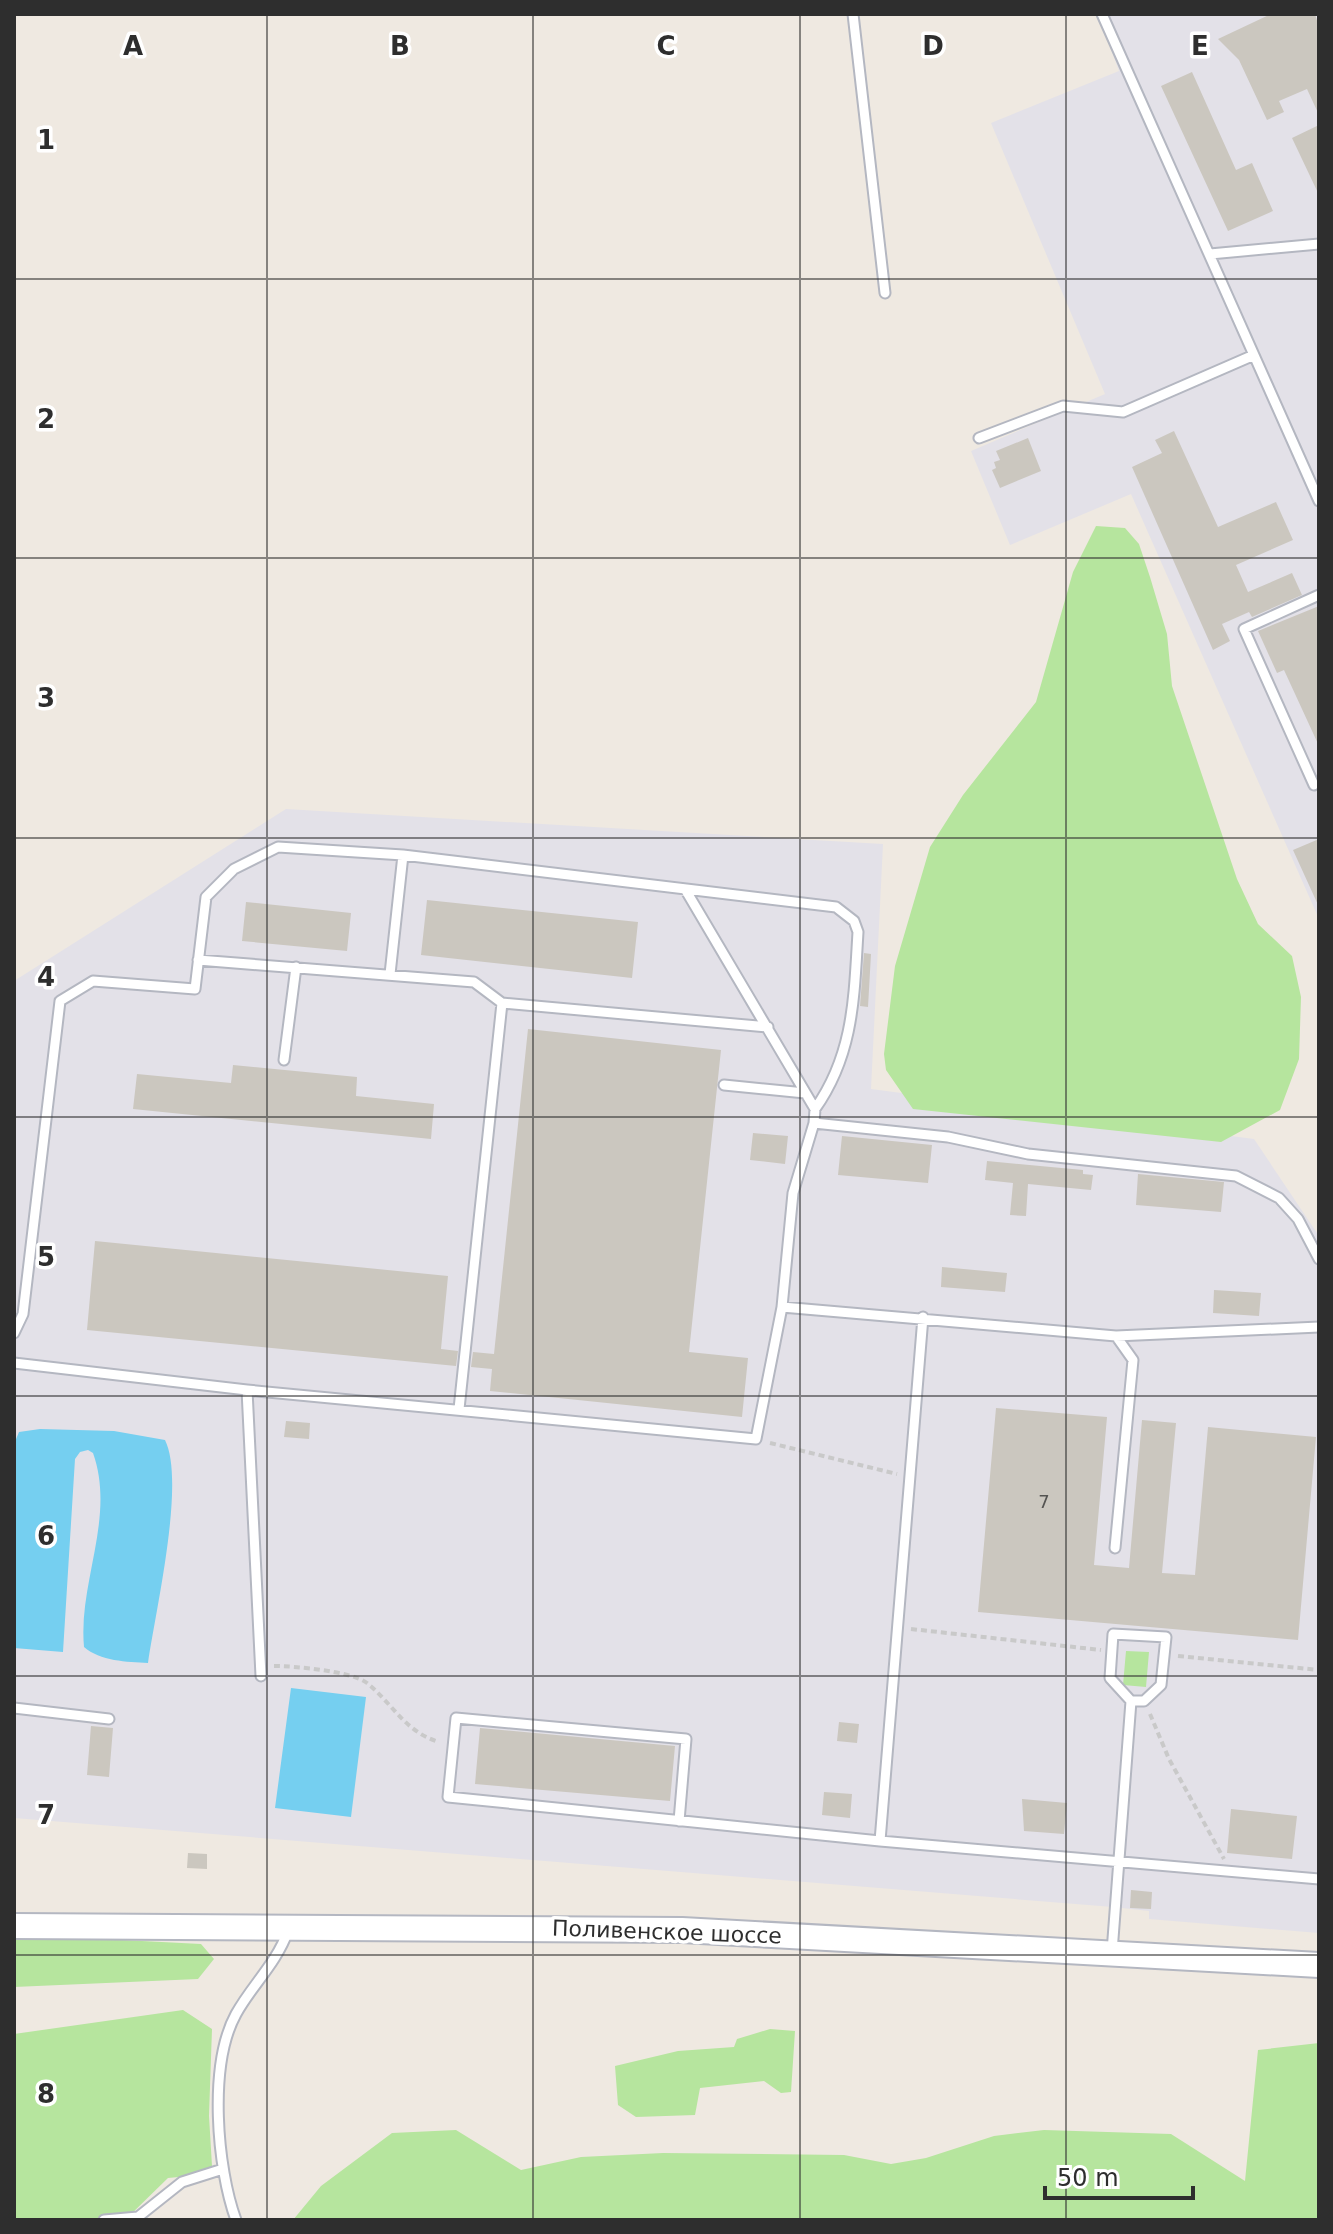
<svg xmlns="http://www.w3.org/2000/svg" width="1333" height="2234" viewBox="0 0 1333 2234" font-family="'DejaVu Sans',sans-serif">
	<rect width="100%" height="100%" fill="#efe9e1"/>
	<path fill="#e3e1e8" d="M1098 14H1319V919L1131 494 1010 545 971 451 1105 394 991 123 1119 71Z
		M286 809 883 844 871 1089 1254 1139 1319 1236V1933L1149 1919V1911L1113 1907 14 1818V981Z"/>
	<path fill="#b6e59e" d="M1096 526 1125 528 1139 544 1150 577 1167 634 1172 686 1237 879 1258 924 1292 956 1301 997 1299 1059 1280 1110 1221 1142 913 1109 886 1070 884 1054 895 966 930 847 963 795 1036 702 1073 572Z
		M1126 1651 1149 1652 1146 1687 1123 1685Z
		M83 1938 201 1944 214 1959 198 1979 14 1987V1939Z
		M183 2010 212 2029 209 2116 212 2166 200 2175 168 2178 125 2220H14V2034Z
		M770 2029 795 2031 791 2092 781 2093 764 2081 700 2088 695 2115 636 2117 618 2105 615 2066 678 2051 734 2047 737 2039Z
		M1319 2043V2220H293L321 2186 392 2133 456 2130 521 2170 581 2157 663 2153 844 2155 891 2164 926 2158 994 2136 1044 2130 1171 2134 1245 2181 1258 2050Z"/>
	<path fill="#75cff0" d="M40 1429 114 1431 165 1440C186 1482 155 1613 148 1663 127 1662 100 1661 84 1647 78 1582 116 1518 93 1453L88 1450 80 1452 75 1459 63 1652 14 1648V1444L19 1432Z
		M291 1688 366 1697 351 1817 275 1808Z"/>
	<path fill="#cbc7bf" d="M1271 14H1315L1319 27V115L1307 89 1279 101 1284 112 1267 120 1239 60 1218 39Z
		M1192 72 1236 170 1252 163 1273 211 1228 231 1161 86Z
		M1319 125V195L1292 138Z
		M1174 431 1218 527 1276 502 1293 540 1236 565 1248 592 1292 573 1302 595 1252 617 1249 612 1222 624 1230 641 1213 650 1132 467 1162 453 1155 440Z
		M1028 438 1041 471 1000 488 992 470 996 468 994 462 1000 460 996 451Z
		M1319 606V746L1284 670 1277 673 1258 631Z
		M1319 839V907L1293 850Z
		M427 900 638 922 632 978 421 955Z
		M246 902 351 913 347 951 242 941Z
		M864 953 871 954 868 1007 860 1006Z
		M528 1029 721 1050 689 1352 748 1358 742 1417 490 1391 492 1369 471 1367 473 1352 494 1354Z
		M233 1065 357 1077 356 1096 434 1104 431 1139 133 1109 137 1074 231 1083Z
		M753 1133 788 1136 785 1164 750 1160Z
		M842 1136 932 1145 928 1183 838 1175Z
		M987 1161 1083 1170V1174L1093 1175 1091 1190 1028 1184 1026 1216 1010 1215 1013 1183 985 1180Z
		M1138 1174 1224 1182 1221 1212 1136 1205Z
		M95 1241 448 1276 441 1349 458 1351 456 1366 87 1330Z
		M942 1267 1007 1273 1005 1292 941 1287Z
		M1214 1290 1261 1293 1259 1316 1213 1313Z
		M996 1408 1107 1417 1094 1565 1129 1568 1142 1420 1176 1423 1162 1573 1195 1575 1208 1427 1316 1437 1298 1640 978 1612Z
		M286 1421 310 1423 309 1439 284 1437Z
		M839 1722 859 1724 857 1743 837 1741Z
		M91 1726 113 1728 109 1777 87 1775Z
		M480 1728 675 1746 670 1801 475 1784Z
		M824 1792 852 1794 850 1818 822 1815Z
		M1022 1799 1067 1803 1064 1834 1024 1831Z
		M1231 1809 1297 1816 1292 1859 1227 1853Z
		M188 1853 207 1854V1869L187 1868Z
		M1131 1890 1152 1892 1151 1909 1130 1908Z"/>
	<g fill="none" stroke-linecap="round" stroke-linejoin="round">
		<g stroke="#b4b7c1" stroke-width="13">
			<path id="lane" d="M853 14 885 293
				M1102 14 1319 501
				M1210 254 1319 244
				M979 438 1063 406 1123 412 1254 355
				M1314 785 1244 629 1319 595
				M198 960 474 982 502 1003 768 1027
				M390 974 403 855
				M284 1060 296 967
				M724 1085 805 1093
				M814 1123 948 1137 1028 1154 1236 1176 1279 1198 1298 1219 1319 1259
				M782 1307 1116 1336 1319 1327
				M14 1333 23 1314 60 1001 93 981 195 989 206 897 234 869 278 847 403 855 836 907 854 921 858 932C854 997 854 1054 815 1109
				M14 1363 247 1390 756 1439 782 1307 793 1193 814 1123 815 1109 685 889
				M247 1390 261 1676
				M459 1409 502 1003
				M1115 1548 1133 1360 1116 1336
				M14 1708 109 1719
				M679 1821 686 1739 456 1718 448 1797 880 1841 1319 1879
				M880 1841 923 1317
				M1112 1952 1131 1701 1110 1678 1113 1634 1166 1637 1161 1685 1144 1701H1131
				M104 2220 138 2217 182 2182 223 2169
				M236 2220C217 2168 208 2065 236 2014 252 1985 276 1964 288 1931"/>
		</g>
		<g stroke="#b4b7c1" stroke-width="28">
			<path id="secondary" d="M14 1926 682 1930 1319 1965"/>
		</g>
		<path stroke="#c9c9c9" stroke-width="4" stroke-dasharray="6 4" stroke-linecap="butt" d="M770 1443 897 1474
			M911 1629 1101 1650
			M1178 1656 1319 1670
			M274 1666C294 1666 351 1671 367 1683 393 1704 405 1732 439 1742
			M1150 1714 1169 1759 1224 1859"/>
		<use href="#lane" stroke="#fff" stroke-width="9"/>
		<use href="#secondary" stroke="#fff" stroke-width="24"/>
	</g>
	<path fill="none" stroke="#2e2e2e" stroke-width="2" stroke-opacity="0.55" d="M267 14V2220M533 14V2220M800 14V2220M1066 14V2220M14 279H1319M14 558H1319M14 838H1319M14 1117H1319M14 1396H1319M14 1676H1319M14 1955H1319"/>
	<g text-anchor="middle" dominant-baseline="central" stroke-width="7" stroke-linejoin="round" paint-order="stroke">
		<g font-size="18" fill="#555452">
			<text x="1044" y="1501">7</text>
		</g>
		<g font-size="22" fill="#2e2e2e" stroke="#fff">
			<text transform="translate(667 1932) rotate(2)">Поливенское шоссе</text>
		</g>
	</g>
	<g font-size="26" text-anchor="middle" font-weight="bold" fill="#2e2e2e" stroke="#fff" stroke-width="7" stroke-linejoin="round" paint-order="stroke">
		<text x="133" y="55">A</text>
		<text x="400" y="55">B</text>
		<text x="666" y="55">C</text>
		<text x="933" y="55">D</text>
		<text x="1200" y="55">E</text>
		<text x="46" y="149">1</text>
		<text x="46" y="428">2</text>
		<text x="46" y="707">3</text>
		<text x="46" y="986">4</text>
		<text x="46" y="1266">5</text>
		<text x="46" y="1545">6</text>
		<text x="46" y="1824">7</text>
		<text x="46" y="2103">8</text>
	</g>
	<rect width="1333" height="2234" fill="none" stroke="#2e2e2e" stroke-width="32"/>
	<path d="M1045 2186v12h148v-12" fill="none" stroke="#2e2e2e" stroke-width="4"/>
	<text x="1057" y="2186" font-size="24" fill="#2e2e2e" stroke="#ffffff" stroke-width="6" paint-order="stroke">50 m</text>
</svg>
